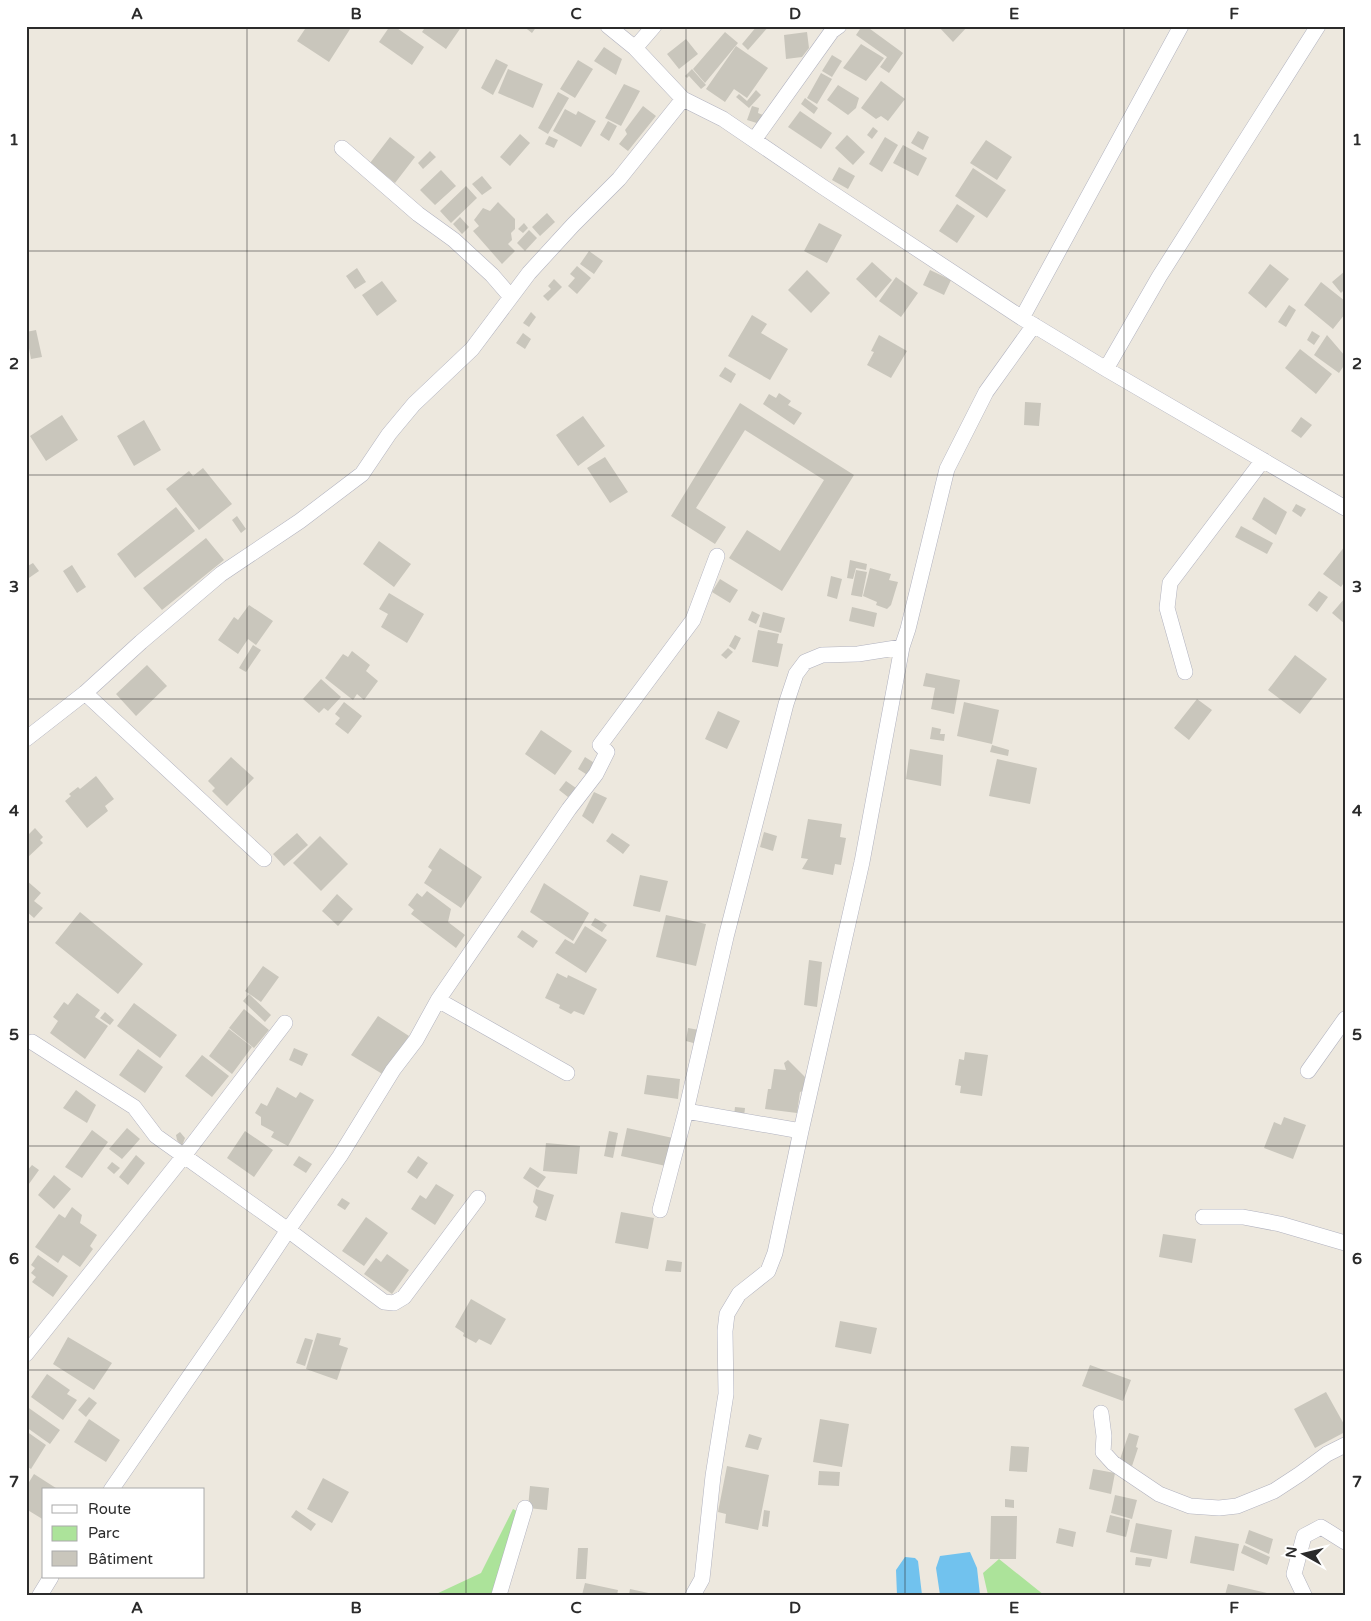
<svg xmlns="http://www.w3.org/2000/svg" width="1371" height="1621" viewBox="0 0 1371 1621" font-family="'Varela Round',sans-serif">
	<rect width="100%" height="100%" fill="#ede8de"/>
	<path fill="#ace39a" d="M513 1509 523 1514 499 1595H434L481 1573Z
		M999 1559 1044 1595H988L983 1573Z"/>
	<path fill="#71c2ee" d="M970 1552 977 1568 980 1595H940L936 1568 940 1556Z
		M905 1557 915 1558 918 1561 922 1595H897L896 1570Z"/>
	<path fill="#c9c6bc" d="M307 26H352L329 62 297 41Z
		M390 26H394L424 47 412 65 379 42Z
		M426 26H462L446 49 422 32Z
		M523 26H537L532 33Z
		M757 26H769L748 50 742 44Z
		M862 26H866L903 53 889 73 880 67 887 57 856 35Z
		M938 26H968L953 42Z
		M725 32 738 43 705 83 693 69Z
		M807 32 809 48 802 57 786 59 784 35Z
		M686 39 698 54 679 69 667 54Z
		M861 44 884 58 866 81 843 68Z
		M736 46 768 68 747 98 734 89 725 102 706 89Z
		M604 47 622 59 616 75 594 61Z
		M832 55 842 61 832 77 822 71Z
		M496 59 508 65 493 95 481 88Z
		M578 60 593 69 575 98 560 89Z
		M508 69 543 84 533 108 498 93Z
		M692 69 706 85 701 89 689 76 687 78 685 76Z
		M821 73 832 79 817 104 807 98Z
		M881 81 905 99 888 121 881 116 876 119 861 108Z
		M624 84 640 91 621 126 605 118Z
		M838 85 859 98 856 108 848 115 827 100Z
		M756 90 761 95 749 108 736 97 739 94 747 101Z
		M558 92 569 98 548 134 538 128Z
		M805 98 818 108 814 114 801 104Z
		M643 106 656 116 628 151 619 144 627 134 625 130Z
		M752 106 759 108 758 113 763 115 760 124 747 120Z
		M565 109 576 115 578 111 596 121 581 147 553 131Z
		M800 111 832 133 821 149 788 127Z
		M608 121 617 126 609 141 600 135Z
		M873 127 878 131 872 139 867 135Z
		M918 131 929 137 923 150 911 143Z
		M520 134 530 143 510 166 500 157Z
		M847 135 865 152 853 165 835 148Z
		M549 136 558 140 554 148 545 144Z
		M390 137 415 157 395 183 370 163Z
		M885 137 898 145 882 172 869 164Z
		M986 140 1012 157 997 180 970 163Z
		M903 145 927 158 918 176 893 163Z
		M430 151 436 157 423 169 418 163Z
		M839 167 855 176 848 189 832 180Z
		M973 168 1006 190 987 218 955 196Z
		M441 170 456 186 435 205 420 190Z
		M482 176 492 188 482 195 472 184Z
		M466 186 477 198 451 223 440 211Z
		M498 202 515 219V229L511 233 512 240 508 244 515 251 502 264 473 231 479 226 474 220 483 208 490 211Z
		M957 204 975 216 957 243 939 231Z
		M547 213 555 222 540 236 532 227Z
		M460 217 469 227 462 234 453 224Z
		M524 223 528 228 523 233 518 229Z
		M819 223 842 235 827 263 804 251Z
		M529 230 537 238 525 251 517 243Z
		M589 251 603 261 594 274 580 264Z
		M872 262 892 280 876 298 856 279Z
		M1270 264 1289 279 1266 308 1248 293Z
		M577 266 591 278 577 294 568 286 575 278 570 274Z
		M357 268 366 282 355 289 346 276Z
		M807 270 830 293 811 313 788 290Z
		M930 270 951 280 944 295 923 285Z
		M1345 271V289L1341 293 1332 282Z
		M896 277 918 293 901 317 879 301Z
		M554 279 562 287 548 301 543 296 551 289 548 286Z
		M382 281 397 301 377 316 362 295Z
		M1321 282 1345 301V314L1333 329 1304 305Z
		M1289 305 1296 310 1286 327 1278 322Z
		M531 312 536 317 529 327 523 323Z
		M752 315 767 324 761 333 788 349 770 380 728 356Z
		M36 330 42 357 31 359 26 332Z
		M1312 331 1320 336 1314 345 1307 340Z
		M523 333 531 339 525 349 516 343Z
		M879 335 907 351 891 378 867 365 874 352 871 351Z
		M1327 335 1345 356V364L1339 373 1314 355Z
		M1300 349 1332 374 1316 394 1285 368Z
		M725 367 736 374 731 383 719 376Z
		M779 393 791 401 788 405 802 413 794 425 763 404 769 394 776 398Z
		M1025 402 1041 403 1039 426 1024 425Z
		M740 403 854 475 782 591 729 558 747 530 780 551 824 480 745 430 696 508 726 527 715 544 671 516Z
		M62 415 78 440 46 461 30 436Z
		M583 416 605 446 578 466 556 435Z
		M1301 417 1312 425 1301 438 1291 431Z
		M144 420 161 450 134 466 117 436Z
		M605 457 628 492 610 503 587 468Z
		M203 468 232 504 199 530 166 489 189 471 193 476Z
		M1264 497 1287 512 1276 535 1252 519Z
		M1296 504 1306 509 1301 517 1292 511Z
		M176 507 195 531 135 578 117 554Z
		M237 516 246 529 241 533 232 520Z
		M1241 526 1273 543 1267 554 1235 537Z
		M206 538 224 560 162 610 143 588Z
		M379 541 411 564 394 587 363 564Z
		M1345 546V581L1341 587 1323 574Z
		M850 560 867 564 866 570 856 568 853 579 847 578Z
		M33 563 39 571 26 580V567Z
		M72 565 86 587 77 593 63 571Z
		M870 568 891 574 889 580 898 582 891 605 887 609 876 605 877 602 863 596Z
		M856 570 867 572 862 597 851 595Z
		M831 576 842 579 837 599 827 596Z
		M720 579 738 590 730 603 712 592Z
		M1319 591 1328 597 1317 612 1308 605Z
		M389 593 424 614 407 643 381 627 388 614 379 609Z
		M1345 598V624L1332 613Z
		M249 605 273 621 256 645 248 639 238 654 218 640 234 617 238 620Z
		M852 607 877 613 874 627 849 621Z
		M752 611 760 615 756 624 748 620Z
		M763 612 785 618 781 633 759 627Z
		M758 630 779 634 777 643 783 644 778 667 752 662Z
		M735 635 741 638 735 650 729 646Z
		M253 645 261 650 246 672 239 668Z
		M728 648 733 652 726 659 721 655Z
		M352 651 370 665 366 671 378 681 364 700 357 694 353 700 325 678 343 654 348 657Z
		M1295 655 1327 679 1300 714 1268 690Z
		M147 665 167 686 136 716 116 694Z
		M926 673 960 680 954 714 931 709 935 688 923 686Z
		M321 679 341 697 328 711 324 708 319 713 303 699Z
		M1197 699 1212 710 1189 740 1174 728Z
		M344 702 362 716 348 734 335 724 340 718 335 714Z
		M964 702 999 710 992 744 957 736Z
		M718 711 740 721 727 749 705 739Z
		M932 727 941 729 940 734H945L944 741 930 739Z
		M541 730 572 751 555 775 525 754Z
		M992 745 1009 750 1008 756 990 752Z
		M910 749 943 755 941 786 906 779Z
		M231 757 254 778 227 806 212 791 215 788 208 781Z
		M585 757 596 764 589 776 578 769Z
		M997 759 1037 768 1030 804 989 796Z
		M96 776 114 799 105 806 108 811 87 828 65 801 71 796 69 794 78 787 80 789Z
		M566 781 576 788 568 797 559 790Z
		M594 792 607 798 593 824 582 816Z
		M808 819 842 824 840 837 846 838 841 865 835 864 833 875 802 869 808 859 801 858Z
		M35 828 43 837 40 840 43 843 26 859V831L29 834Z
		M764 832 777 836 773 851 760 847Z
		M297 833 308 845 284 866 273 854Z
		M612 833 630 845 623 854 606 841Z
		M320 836 348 864 321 891 293 863Z
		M440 848 482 877 461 908 424 883 432 870 428 867Z
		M640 875 668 881 660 912 633 906Z
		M26 880 41 893 34 901 43 908 34 918 26 911Z
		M544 883 589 913 573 941 530 912Z
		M427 891 451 909 448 922 465 935 456 948 411 914 414 910 408 905 417 893 422 897Z
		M337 894 353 909 338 926 322 911Z
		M80 912 143 964 118 994 55 943Z
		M666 915 706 924 696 966 656 957Z
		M595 918 607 925 602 932 591 925Z
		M585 926 607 940 586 973 555 953 565 939 574 944Z
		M522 930 538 941 533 948 517 937Z
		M809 960 822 962 817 1007 804 1005Z
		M263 966 279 977 261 1002 245 991Z
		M557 973 567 978 568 975 597 989 584 1015 574 1011 571 1014 559 1008 560 1005 545 998Z
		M77 993 100 1010 95 1017 108 1026 85 1059 50 1033 58 1021 53 1017 64 1002 68 1005Z
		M249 994 271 1015 265 1022 243 1001Z
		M134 1003 177 1035 160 1058 117 1026Z
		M244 1009 269 1030 254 1048 229 1028Z
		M105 1012 114 1020 110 1025 100 1018Z
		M378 1016 409 1036 384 1075 351 1055Z
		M688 1028 699 1030 697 1044 686 1041Z
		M229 1029 252 1047 232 1074 209 1056Z
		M294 1048 308 1054 302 1066 289 1060Z
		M138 1049 163 1067 145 1093 119 1075Z
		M965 1052 988 1055 982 1096 960 1093 961 1086 955 1085 959 1059 964 1060Z
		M202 1055 229 1076 212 1097 185 1076Z
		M788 1060 805 1077 803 1091 800 1092 797 1113 765 1109 768 1089H771L774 1069 786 1070 784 1063Z
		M647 1075 680 1079 678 1099 644 1094Z
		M277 1087 296 1098 300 1092 314 1100 288 1146 271 1137 274 1132 261 1125V1117L255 1113 261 1103 267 1106Z
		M76 1090 96 1105 87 1123 63 1108Z
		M735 1107 745 1108 744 1117 734 1116Z
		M1284 1117 1306 1125 1293 1159 1264 1148 1274 1122 1281 1125Z
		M127 1128 140 1139 122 1159 109 1149Z
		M627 1128 673 1138 666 1166 621 1156Z
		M92 1130 108 1142 82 1178 65 1167Z
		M245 1131 273 1150 254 1177 227 1158Z
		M609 1131 618 1133 613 1158 604 1156Z
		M180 1132 185 1138 182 1146 177 1140 176 1135Z
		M546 1143 580 1146 577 1174 543 1171Z
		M136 1155 145 1163 128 1185 119 1177Z
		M299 1156 312 1164 306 1173 293 1165Z
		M418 1156 428 1163 417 1179 407 1172Z
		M112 1162 120 1168 114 1174 107 1168Z
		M32 1165 39 1170 26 1188V1172Z
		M530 1167 546 1177 538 1188 523 1178Z
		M54 1175 71 1189 54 1209 38 1195Z
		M436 1184 454 1195 435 1225 411 1209 420 1195 426 1199Z
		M536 1189 554 1195 546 1221 535 1217 538 1207 533 1202Z
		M342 1198 350 1203 345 1210 337 1205Z
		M72 1207 82 1215 80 1223 97 1235 90 1246 93 1249 80 1267 63 1255 58 1263 35 1247 59 1214 65 1218Z
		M621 1212 654 1218 648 1249 615 1243Z
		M366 1217 388 1233 364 1266 342 1251Z
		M1163 1234 1196 1239 1192 1263 1159 1257Z
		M387 1254 409 1270 392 1294 364 1274 376 1258 381 1262Z
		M38 1255 68 1276 53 1297 32 1282 36 1277 31 1273 35 1268 31 1265Z
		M667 1260 682 1262 681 1272 665 1271Z
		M471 1299 506 1319 491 1345 479 1339 476 1343 463 1336 464 1333 455 1327Z
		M840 1321 877 1328 871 1354 835 1347Z
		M317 1333 341 1338 339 1345 348 1348 337 1380 306 1369Z
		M68 1337 112 1363 94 1390 53 1364Z
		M305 1338 313 1340 305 1366 296 1363Z
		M1090 1365 1131 1380 1123 1401 1082 1386Z
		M47 1374 70 1390 67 1394 77 1400 63 1420 31 1397Z
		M1326 1392 1345 1426V1432L1315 1448 1294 1409Z
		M89 1397 97 1403 86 1417 78 1410Z
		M26 1406 60 1430 50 1444 26 1427Z
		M89 1419 120 1440 106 1462 74 1442Z
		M820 1419 849 1424 842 1467 813 1462Z
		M26 1431 46 1445 31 1469 26 1466Z
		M1129 1433 1139 1436 1136 1447 1138 1448 1132 1466 1119 1462Z
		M749 1434 762 1438 758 1450 745 1447Z
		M1011 1446 1029 1447 1027 1472 1009 1471Z
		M727 1466 769 1475 758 1530 725 1523 726 1514 718 1512Z
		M1093 1469 1115 1473 1111 1494 1089 1489Z
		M819 1471 840 1472 839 1486 818 1485Z
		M34 1474 59 1490H44V1520L26 1509V1487Z
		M323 1478 349 1492 332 1523 307 1509Z
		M530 1486 549 1488 547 1510 528 1508Z
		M1115 1495 1137 1500 1132 1519 1111 1513Z
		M1005 1499 1014 1500V1508L1005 1507Z
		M296 1510 316 1524 311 1531 291 1517Z
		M764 1510 770 1511 768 1527 762 1526Z
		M1110 1515 1130 1520 1126 1537 1106 1532Z
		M991 1516H1017L1016 1559H990Z
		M1136 1523 1172 1530 1167 1559 1130 1552Z
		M1059 1528 1076 1532 1073 1547 1056 1543Z
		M1249 1530 1273 1539 1269 1554 1245 1543Z
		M1195 1536 1239 1544 1234 1571 1190 1563Z
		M1244 1545 1270 1557 1267 1565 1241 1553Z
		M578 1548H588L586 1579H576Z
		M1136 1557 1152 1559 1150 1567 1135 1565Z
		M585 1583 618 1590 617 1595H582Z
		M1228 1584 1267 1593V1595H1225Z
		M630 1589 653 1594V1595H629Z"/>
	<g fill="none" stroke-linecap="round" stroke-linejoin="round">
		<g stroke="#b1b2bf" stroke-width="16">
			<path id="minor" d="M608 26 635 48 683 99 723 119 823 187 1022 318 1106 369 1345 508
				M635 48 654 26
				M754 140 832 31 839 26
				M342 148 418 214 454 240 492 275 511 297
				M1022 318 1181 26
				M1106 369 1159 277 1318 26
				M1185 672 1167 608 1170 583 1263 460
				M85 693 264 859
				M26 739 85 693 141 642 221 574 300 521 362 474 389 434 414 404 472 349 529 273 573 225 619 179 683 99
				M438 1000 567 1073
				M32 1042 134 1107 156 1136 288 1230 384 1302 394 1303 404 1297 478 1198
				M1308 1071 1345 1019
				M686 1111 801 1131
				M660 1210 686 1111 726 937 786 704 796 674 805 662 822 655 858 654 902 647
				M1203 1217H1243L1280 1224 1345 1243
				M26 1354 183 1157 285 1023
				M1101 1413 1104 1436 1103 1452 1113 1463 1159 1494 1190 1506 1219 1508 1237 1506 1274 1491 1300 1474 1327 1454 1345 1445
				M111 1490 227 1322 288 1230 340 1156 393 1070 416 1040 438 1000 569 809 596 774 607 752 600 745 693 620 717 556
				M40 1595 51 1577
				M499 1595 525 1508
				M693 1595 702 1579 713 1476 726 1394 725 1331 727 1314 739 1294 768 1271 775 1253 801 1131 862 862 902 647 908 629 947 469 986 392 1034 325
				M1304 1595 1294 1574 1304 1536 1321 1527 1345 1542"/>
		</g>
		<use href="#minor" stroke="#fff" stroke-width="15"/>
	</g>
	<path fill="none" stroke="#2b2b2b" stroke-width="1" stroke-opacity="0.55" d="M247 26V1595M466 26V1595M686 26V1595M905 26V1595M1124 26V1595M26 251H1345M26 475H1345M26 699H1345M26 922H1345M26 1146H1345M26 1370H1345"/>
	<rect width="1371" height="1621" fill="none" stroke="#ffffff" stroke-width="55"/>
	<rect x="42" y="1488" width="162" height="90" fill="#ffffff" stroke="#aaaaaa"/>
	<rect x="52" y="1505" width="25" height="8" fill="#ffffff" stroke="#aaaaaa"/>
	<text x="88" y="1514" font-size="15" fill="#2b2b2b">Route</text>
	<rect x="52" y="1526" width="25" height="15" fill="#ace39a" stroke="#aaaaaa"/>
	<text x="88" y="1538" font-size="15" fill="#2b2b2b">Parc</text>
	<rect x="52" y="1551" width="25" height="15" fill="#c9c6bc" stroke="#aaaaaa"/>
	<text x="88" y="1564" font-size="15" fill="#2b2b2b">Bâtiment</text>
	<g transform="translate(1304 1554) rotate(278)" stroke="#ffffff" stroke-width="4" paint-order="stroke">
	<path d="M0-4L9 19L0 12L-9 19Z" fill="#2b2b2b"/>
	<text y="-8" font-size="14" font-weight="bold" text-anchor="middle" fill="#2b2b2b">N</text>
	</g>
	<rect x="28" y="28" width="1316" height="1566" fill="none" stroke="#2b2b2b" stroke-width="2"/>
	<g font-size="16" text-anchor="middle" font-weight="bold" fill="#2b2b2b">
		<text x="137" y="19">A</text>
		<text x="356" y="19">B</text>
		<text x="576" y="19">C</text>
		<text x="795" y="19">D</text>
		<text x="1014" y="19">E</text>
		<text x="1234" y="19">F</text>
		<text x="14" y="145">1</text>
		<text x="1357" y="145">1</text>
		<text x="14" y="369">2</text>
		<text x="1357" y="369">2</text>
		<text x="14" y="592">3</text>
		<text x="1357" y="592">3</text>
		<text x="14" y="816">4</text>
		<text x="1357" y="816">4</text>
		<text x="14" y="1040">5</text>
		<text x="1357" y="1040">5</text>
		<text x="14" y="1264">6</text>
		<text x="1357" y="1264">6</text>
		<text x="14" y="1487">7</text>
		<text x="1357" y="1487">7</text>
		<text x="137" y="1613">A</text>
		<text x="356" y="1613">B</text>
		<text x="576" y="1613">C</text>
		<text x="795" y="1613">D</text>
		<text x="1014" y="1613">E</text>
		<text x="1234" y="1613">F</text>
	</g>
</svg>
